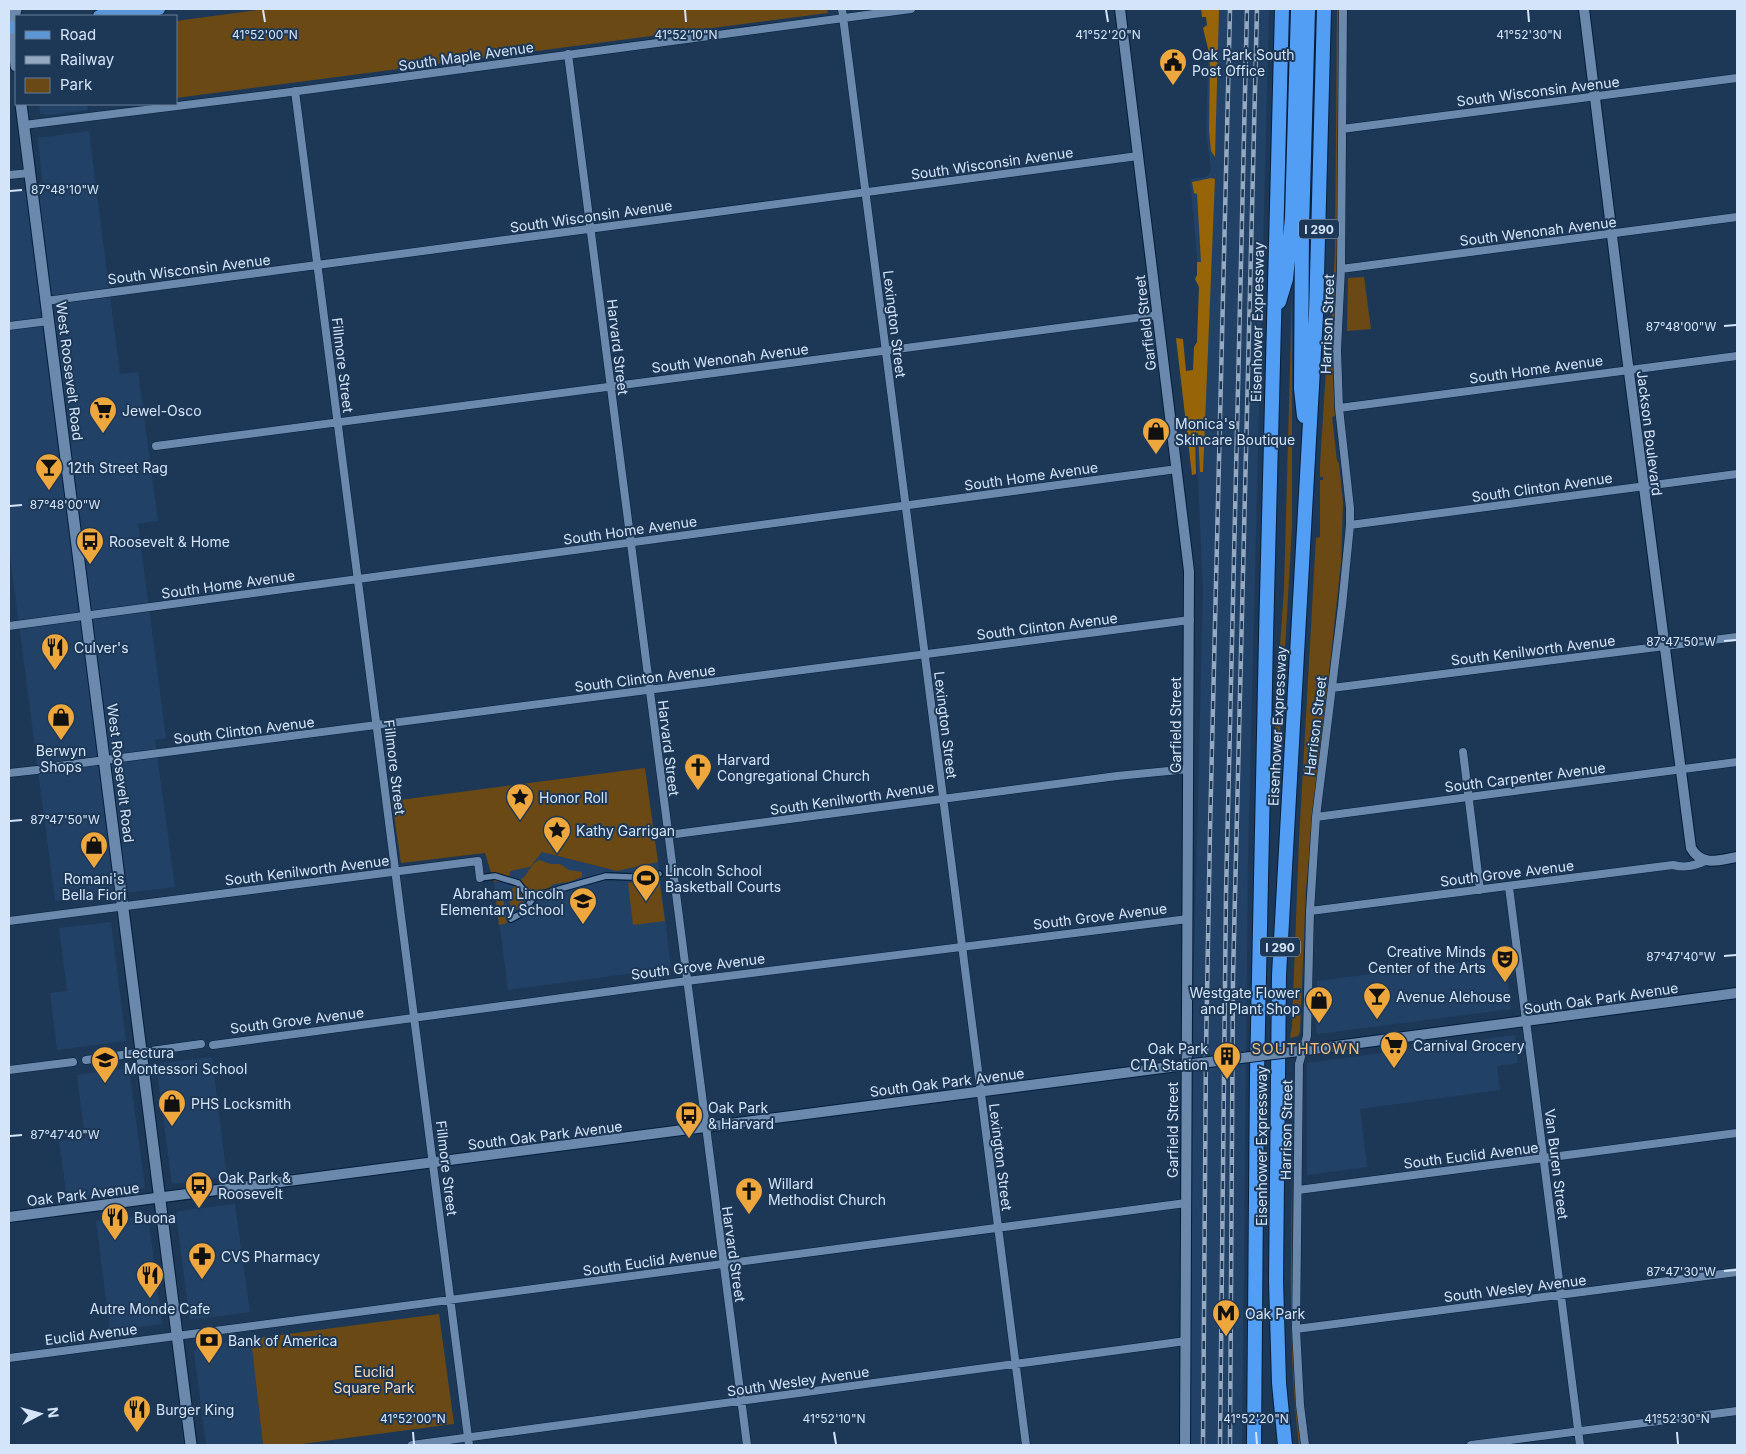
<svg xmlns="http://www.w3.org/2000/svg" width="1746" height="1454" viewBox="0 0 1746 1454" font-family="Inter,sans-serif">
	<rect width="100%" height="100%" fill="#1d3857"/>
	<path fill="#224166" d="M1212 9H1269L1248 856 1242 1445H1190L1194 958 1203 591 1196 435 1199 279 1190 179 1205 177 1209 174 1211 170 1206 132 1208 60Z
		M39 104H87L88 110 48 115 40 114Z
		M89 131 120 374 138 372 158 521 138 524 166 738 155 740 175 887 55 901 9 548V192L43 187 38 138Z
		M542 852 617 871 658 862 671 968 508 990 494 882 509 880 510 871 530 867Z
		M111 922 126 1041 57 1050 50 993 67 991 59 928Z
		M1504 957 1511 1009 1318 1034 1316 1032 1317 981Z
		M1515 1035 1518 1063 1497 1066 1500 1090 1360 1109 1367 1167 1307 1175V1063Z
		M212 1057 227 1177 172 1184 156 1064Z
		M129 1068 145 1188 67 1198 59 1141 85 1138 77 1075Z
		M235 1204 250 1312 190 1320 176 1214 178 1211Z
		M148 1215 162 1324 110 1331 96 1221Z
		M251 1339 263 1445H206L194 1352 199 1346Z"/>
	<path fill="#6b4914" d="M266 9H827L828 13 176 98V21Z
		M1337 9H1339C1338 91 1339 174 1337 256 1336 310 1331 363 1335 416L1332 417 1337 461 1339 463 1343 503 1341 562 1306 888 1300 1032 1298 1036 1290 1038 1292 1026 1299 840 1316 538 1320 537V480H1323V477H1320V465L1327 353H1330L1335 249Z
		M1364 277 1371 329 1347 331 1348 278Z
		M1292 293V527L1279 753H1275L1276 702 1284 589Z
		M645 768 658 862 617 871 542 852 530 867 510 871 509 880 494 882 485 853 401 863 392 801Z
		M539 860 551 864H560L569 870 582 872V877L569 882 554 884 547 889 526 893 523 904 519 909 511 908 508 893 525 876 533 864Z
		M659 879 665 921 633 925 628 883Z
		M502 890 507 923 499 925 495 891Z
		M1292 1173 1293 1359 1301 1445H1299C1288 1355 1291 1264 1292 1173Z
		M439 1314 454 1424 294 1445H263L251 1339Z"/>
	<path fill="#976408" d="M1201 9H1217L1219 10 1215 157 1211 151 1209 131 1210 57 1203 28 1207 25 1206 17H1202Z
		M1211 178 1215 179 1203 472H1200L1198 433 1195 432 1196 474 1192 475 1176 338 1183 339 1186 371 1193 370 1194 347 1197 342 1199 287 1195 279 1197 275V262H1201L1197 194 1194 193 1192 182Z"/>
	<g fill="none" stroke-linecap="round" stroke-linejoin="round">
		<g stroke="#041e3b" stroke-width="8">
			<path id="pedestrian" d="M480 878 495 876 518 883 526 893 535 896 606 876 632 877 659 874
				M511 919 522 913 535 896"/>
		</g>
		<g stroke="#041e3b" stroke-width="9">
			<path id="minor" d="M842 9 1026 1445
				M568 54 747 1445
				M295 91 469 1445
				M24 125 283 93 911 9
				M1342 129 1737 78
				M9 175 30 173
				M1341 269 1737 217
				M46 301 1138 156
				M9 326 49 321
				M1339 408 1737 356
				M156 446 1158 315
				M1350 525 1737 474
				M9 626 1177 469
				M1332 688 1737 637
				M1463 752 1480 890
				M51 767 1190 620
				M9 773 37 770
				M1316 817 1737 762
				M668 835 1117 776 1189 769
				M1509 887 1580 1445
				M1310 911 1673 865C1685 868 1694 866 1705 861
				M9 921 478 861 480 878
				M213 1045 687 981 1188 919
				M86 1060 201 1044
				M9 1070 73 1062
				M1298 1190 1737 1133
				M1296 1329 1737 1272
				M9 1358 1186 1203
				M412 1445 1186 1341
				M1305 1445 1300 1405 1296 1329 1299 1064 1307 1036 1310 911 1316 817 1342 606 1350 525V508L1339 408 1337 350 1341 269 1343 9
				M1471 1445 1737 1411"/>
		</g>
		<g stroke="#041e3b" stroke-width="12">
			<path id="tertiary" d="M1120 9 1189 571 1185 1445
				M1584 9 1627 357 1691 848C1702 867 1718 860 1737 857
				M1291 1052 1737 993
				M9 1217 1193 1064"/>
		</g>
		<g stroke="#041e3b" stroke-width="13">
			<path id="secondary" d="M9 20 12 28 16 66
				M12 28 16 9
				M21 104 191 1445"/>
		</g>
		<g stroke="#041e3b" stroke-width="14">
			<path id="primary" d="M99 16 159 9
				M9 28 16 27"/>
		</g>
		<g stroke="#041e3b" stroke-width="16">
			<path id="motorway" d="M1279 302 1286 279 1292 218 1298 9
				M1304 416 1301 389 1302 229 1308 9
				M1254 1445 1257 1074 1266 637 1282 9
				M1285 1445 1279 1383 1276 1281 1279 975 1316 315 1324 9"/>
		</g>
		<use href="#pedestrian" stroke="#6b89ac" stroke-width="5.5"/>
		<use href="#minor" stroke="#6b89ac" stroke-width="8"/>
		<use href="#tertiary" stroke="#6b89ac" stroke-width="10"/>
		<use href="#secondary" stroke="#6b89ac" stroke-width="11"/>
		<use href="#primary" stroke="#5c96d7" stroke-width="12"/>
		<use href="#motorway" stroke="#529ef4" stroke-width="14"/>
		<g stroke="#95a9c1" stroke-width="4.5">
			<path id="rail" d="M1203 1445 1206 1051 1210 830 1230 9
				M1220 1445 1226 894 1247 9
				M1230 1445 1233 976 1257 9"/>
		</g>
		<use href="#rail" stroke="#1d3857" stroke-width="2.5" stroke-dasharray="8" stroke-linecap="butt"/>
		<g stroke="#041e3b" stroke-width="12" stroke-linecap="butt">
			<path id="tertiary-bridge" d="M1193 1064 1291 1052"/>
		</g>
		<use href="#tertiary-bridge" stroke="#6b89ac" stroke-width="10"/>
	</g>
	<path fill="none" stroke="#d5e5f9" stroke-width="2" d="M263 10 265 22M685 10 686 22M1106 10 1108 22M1528 10 1529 22M10 191 22 190M1724 326 1736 325M10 506 22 505M1724 641 1736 640M10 821 22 820M1724 956 1736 955M10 1136 22 1135M1724 1271 1736 1270M413 1432 414 1444M834 1432 836 1444M1256 1432 1257 1444M1677 1432 1678 1444"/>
	<defs>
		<g id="civic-pin" transform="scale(1.4375)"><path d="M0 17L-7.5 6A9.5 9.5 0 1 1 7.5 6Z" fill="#eea73c" stroke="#1d3857"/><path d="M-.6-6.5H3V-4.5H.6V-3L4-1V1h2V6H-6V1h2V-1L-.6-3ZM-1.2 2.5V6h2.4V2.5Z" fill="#111"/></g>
		<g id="supermarket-pin" transform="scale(1.4375)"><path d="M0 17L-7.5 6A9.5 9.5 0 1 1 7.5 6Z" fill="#eea73c" stroke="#1d3857"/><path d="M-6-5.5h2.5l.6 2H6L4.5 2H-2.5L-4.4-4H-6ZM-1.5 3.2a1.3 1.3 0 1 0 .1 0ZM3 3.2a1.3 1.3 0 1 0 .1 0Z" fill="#111"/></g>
		<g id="shop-pin" transform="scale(1.4375)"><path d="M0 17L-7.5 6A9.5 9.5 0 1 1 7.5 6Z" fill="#eea73c" stroke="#1d3857"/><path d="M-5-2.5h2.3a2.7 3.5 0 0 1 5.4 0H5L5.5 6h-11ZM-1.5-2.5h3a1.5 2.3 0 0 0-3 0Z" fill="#111"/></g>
		<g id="bar-pin" transform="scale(1.4375)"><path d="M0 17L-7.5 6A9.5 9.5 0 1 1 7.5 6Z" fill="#eea73c" stroke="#1d3857"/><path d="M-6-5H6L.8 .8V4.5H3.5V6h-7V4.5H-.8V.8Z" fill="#111"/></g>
		<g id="bus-pin" transform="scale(1.4375)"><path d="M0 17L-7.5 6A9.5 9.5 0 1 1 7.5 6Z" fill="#eea73c" stroke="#1d3857"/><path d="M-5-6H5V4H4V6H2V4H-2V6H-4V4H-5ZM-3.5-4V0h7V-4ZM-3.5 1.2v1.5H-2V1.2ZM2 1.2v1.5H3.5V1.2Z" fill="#111"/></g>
		<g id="restaurant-pin" transform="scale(1.4375)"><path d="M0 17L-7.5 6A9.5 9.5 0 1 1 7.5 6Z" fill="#eea73c" stroke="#1d3857"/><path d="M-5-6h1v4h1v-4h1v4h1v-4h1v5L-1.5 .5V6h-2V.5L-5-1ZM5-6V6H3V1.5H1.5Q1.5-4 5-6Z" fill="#111"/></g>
		<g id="church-pin" transform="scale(1.4375)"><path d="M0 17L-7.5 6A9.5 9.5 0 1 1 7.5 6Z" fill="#eea73c" stroke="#1d3857"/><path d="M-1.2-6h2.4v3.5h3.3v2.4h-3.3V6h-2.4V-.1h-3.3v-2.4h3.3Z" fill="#111"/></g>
		<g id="sight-pin" transform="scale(1.4375)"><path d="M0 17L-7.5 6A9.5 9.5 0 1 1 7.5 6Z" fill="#eea73c" stroke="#1d3857"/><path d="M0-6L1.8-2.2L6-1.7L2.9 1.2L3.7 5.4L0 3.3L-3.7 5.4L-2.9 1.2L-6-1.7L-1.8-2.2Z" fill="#111"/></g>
		<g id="stadium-pin" transform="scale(1.4375)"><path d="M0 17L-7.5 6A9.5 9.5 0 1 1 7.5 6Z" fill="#eea73c" stroke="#1d3857"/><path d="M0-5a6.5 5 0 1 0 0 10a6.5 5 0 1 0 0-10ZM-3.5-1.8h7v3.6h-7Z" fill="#111"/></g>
		<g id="school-pin" transform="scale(1.4375)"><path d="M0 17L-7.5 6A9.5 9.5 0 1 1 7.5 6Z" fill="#eea73c" stroke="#1d3857"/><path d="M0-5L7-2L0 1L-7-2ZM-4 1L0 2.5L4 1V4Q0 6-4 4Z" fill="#111"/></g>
		<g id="theatre-pin" transform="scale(1.4375)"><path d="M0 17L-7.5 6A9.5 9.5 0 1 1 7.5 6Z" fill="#eea73c" stroke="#1d3857"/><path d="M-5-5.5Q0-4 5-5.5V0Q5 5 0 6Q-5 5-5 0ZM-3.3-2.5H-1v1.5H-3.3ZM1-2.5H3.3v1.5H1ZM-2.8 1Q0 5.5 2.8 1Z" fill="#111"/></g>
		<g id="building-pin" transform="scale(1.4375)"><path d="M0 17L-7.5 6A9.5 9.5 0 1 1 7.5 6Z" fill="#eea73c" stroke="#1d3857"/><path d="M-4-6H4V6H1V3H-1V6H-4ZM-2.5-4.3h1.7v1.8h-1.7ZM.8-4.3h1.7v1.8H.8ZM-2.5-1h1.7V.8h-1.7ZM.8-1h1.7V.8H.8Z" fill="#111"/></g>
		<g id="pharmacy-pin" transform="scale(1.4375)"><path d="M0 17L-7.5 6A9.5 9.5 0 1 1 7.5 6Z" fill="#eea73c" stroke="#1d3857"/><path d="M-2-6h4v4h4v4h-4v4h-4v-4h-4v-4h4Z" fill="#111"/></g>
		<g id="metro-pin" transform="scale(1.4375)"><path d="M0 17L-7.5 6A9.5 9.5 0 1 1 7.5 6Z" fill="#eea73c" stroke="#1d3857"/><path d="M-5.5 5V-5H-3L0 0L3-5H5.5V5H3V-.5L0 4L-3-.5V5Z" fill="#111"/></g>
		<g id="bank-pin" transform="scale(1.4375)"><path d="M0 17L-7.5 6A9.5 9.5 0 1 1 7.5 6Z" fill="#eea73c" stroke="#1d3857"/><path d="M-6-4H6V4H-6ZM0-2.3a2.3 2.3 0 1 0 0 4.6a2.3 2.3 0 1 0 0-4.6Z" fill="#111"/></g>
	</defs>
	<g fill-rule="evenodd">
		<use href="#civic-pin" x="1173" y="62"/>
		<use href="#supermarket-pin" x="103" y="410"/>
		<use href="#shop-pin" x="1156" y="431"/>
		<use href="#bar-pin" x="49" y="467"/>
		<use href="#bus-pin" x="90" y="541"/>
		<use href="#restaurant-pin" x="55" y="647"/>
		<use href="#shop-pin" x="61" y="717"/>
		<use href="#church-pin" x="698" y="767"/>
		<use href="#sight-pin" x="520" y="797"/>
		<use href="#sight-pin" x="557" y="830"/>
		<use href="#shop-pin" x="94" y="845"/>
		<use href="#stadium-pin" x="646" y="878"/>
		<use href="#school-pin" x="583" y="901"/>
		<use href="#theatre-pin" x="1505" y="959"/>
		<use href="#bar-pin" x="1377" y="996"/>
		<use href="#shop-pin" x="1319" y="1000"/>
		<use href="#supermarket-pin" x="1394" y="1045"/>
		<use href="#building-pin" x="1227" y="1056"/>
		<use href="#school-pin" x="105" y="1060"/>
		<use href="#shop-pin" x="172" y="1103"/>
		<use href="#bus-pin" x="689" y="1115"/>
		<use href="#bus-pin" x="199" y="1185"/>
		<use href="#church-pin" x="749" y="1191"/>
		<use href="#restaurant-pin" x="115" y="1217"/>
		<use href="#pharmacy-pin" x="202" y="1256"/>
		<use href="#restaurant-pin" x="150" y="1275"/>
		<use href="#metro-pin" x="1226" y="1313"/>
		<use href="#bank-pin" x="209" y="1340"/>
		<use href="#restaurant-pin" x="137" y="1409"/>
	</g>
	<g text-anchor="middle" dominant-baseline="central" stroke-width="4" stroke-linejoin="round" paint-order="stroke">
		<g fill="#1d3857" stroke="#9eb1c8" stroke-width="1">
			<rect x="1299" y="219.5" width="40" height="19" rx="4"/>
			<rect x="1260" y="937.5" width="40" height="19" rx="4"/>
		</g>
		<g font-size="12" font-weight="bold" fill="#d5e5f9">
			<text x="1319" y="229">I 290</text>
			<text x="1280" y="947">I 290</text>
		</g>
		<g font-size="14" fill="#d5e5f9" stroke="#1d3857" text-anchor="start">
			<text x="1192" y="54">Oak Park South<tspan x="1192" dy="16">Post Office</tspan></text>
			<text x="122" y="410">Jewel-Osco</text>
			<text x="1175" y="423">Monica's<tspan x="1175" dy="16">Skincare Boutique</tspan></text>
			<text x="68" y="467">12th Street Rag</text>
			<text x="109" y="541">Roosevelt &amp; Home</text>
			<text x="74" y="647">Culver's</text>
			<text x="61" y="750" text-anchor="middle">Berwyn<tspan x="61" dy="16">Shops</tspan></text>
			<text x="717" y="759">Harvard<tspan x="717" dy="16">Congregational Church</tspan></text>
			<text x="539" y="797">Honor Roll</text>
			<text x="576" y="830">Kathy Garrigan</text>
			<text x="665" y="870">Lincoln School<tspan x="665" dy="16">Basketball Courts</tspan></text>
			<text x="94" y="878" text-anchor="middle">Romani's<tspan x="94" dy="16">Bella Fiori</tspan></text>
			<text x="564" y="893" text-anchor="end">Abraham Lincoln<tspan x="564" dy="16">Elementary School</tspan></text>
			<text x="1486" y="951" text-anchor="end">Creative Minds<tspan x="1486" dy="16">Center of the Arts</tspan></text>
			<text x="1300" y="992" text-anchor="end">Westgate Flower<tspan x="1300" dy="16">and Plant Shop</tspan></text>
			<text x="1396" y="996">Avenue Alehouse</text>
			<text x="1413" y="1045">Carnival Grocery</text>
			<text x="1208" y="1048" text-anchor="end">Oak Park<tspan x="1208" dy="16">CTA Station</tspan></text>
			<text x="124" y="1052">Lectura<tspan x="124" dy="16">Montessori School</tspan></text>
			<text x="191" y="1103">PHS Locksmith</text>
			<text x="708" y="1107">Oak Park<tspan x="708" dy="16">&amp; Harvard</tspan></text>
			<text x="218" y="1177">Oak Park &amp;<tspan x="218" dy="16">Roosevelt</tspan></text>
			<text x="768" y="1183">Willard<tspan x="768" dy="16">Methodist Church</tspan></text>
			<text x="134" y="1217">Buona</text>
			<text x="221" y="1256">CVS Pharmacy</text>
			<text x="150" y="1308" text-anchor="middle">Autre Monde Cafe</text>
			<text x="1245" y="1313">Oak Park</text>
			<text x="228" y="1340">Bank of America</text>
			<text x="156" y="1409">Burger King</text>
		</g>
		<g font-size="14" fill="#d5e5f9" stroke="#1d3857">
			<text transform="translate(466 56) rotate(-8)">South Maple Avenue</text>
			<text transform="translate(1538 91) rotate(-7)">South Wisconsin Avenue</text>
			<text transform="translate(992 163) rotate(-8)">South Wisconsin Avenue</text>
			<text transform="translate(591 216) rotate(-8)">South Wisconsin Avenue</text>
			<text transform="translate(1538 231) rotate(-7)">South Wenonah Avenue</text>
			<text transform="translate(189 269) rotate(-7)">South Wisconsin Avenue</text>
			<text transform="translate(1257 322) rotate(-89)">Eisenhower Expressway</text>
			<text transform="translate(1145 323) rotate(-97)">Garfield Street</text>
			<text transform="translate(895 324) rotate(83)">Lexington Street</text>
			<text transform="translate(1327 324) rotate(-88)">Harrison Street</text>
			<text transform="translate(618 347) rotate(83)">Harvard Street</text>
			<text transform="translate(730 358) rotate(-7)">South Wenonah Avenue</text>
			<text transform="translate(343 365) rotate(83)">Fillmore Street</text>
			<text transform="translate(1536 369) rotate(-8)">South Home Avenue</text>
			<text transform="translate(70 371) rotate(83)">West Roosevelt Road</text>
			<text transform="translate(1650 433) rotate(83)">Jackson Boulevard</text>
			<text transform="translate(1031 476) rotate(-8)">South Home Avenue</text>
			<text transform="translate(1542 487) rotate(-8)">South Clinton Avenue</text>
			<text transform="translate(630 530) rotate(-8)">South Home Avenue</text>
			<text transform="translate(228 584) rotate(-8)">South Home Avenue</text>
			<text transform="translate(1047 626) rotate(-7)">South Clinton Avenue</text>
			<text transform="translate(1533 650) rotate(-7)">South Kenilworth Avenue</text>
			<text transform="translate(645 678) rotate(-7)">South Clinton Avenue</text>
			<text transform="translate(946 725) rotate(83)">Lexington Street</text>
			<text transform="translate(1175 725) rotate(-90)">Garfield Street</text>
			<text transform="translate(1277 726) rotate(-87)">Eisenhower Expressway</text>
			<text transform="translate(1315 726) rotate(-83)">Harrison Street</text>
			<text transform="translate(244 730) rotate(-7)">South Clinton Avenue</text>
			<text transform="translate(669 748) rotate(83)">Harvard Street</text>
			<text transform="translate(395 767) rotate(83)">Fillmore Street</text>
			<text transform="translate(121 773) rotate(83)">West Roosevelt Road</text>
			<text transform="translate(1525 777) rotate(-7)">South Carpenter Avenue</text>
			<text transform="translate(852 798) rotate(-8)">South Kenilworth Avenue</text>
			<text transform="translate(307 870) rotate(-7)">South Kenilworth Avenue</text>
			<text transform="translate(1507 873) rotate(-7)">South Grove Avenue</text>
			<text transform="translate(1100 916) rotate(-7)">South Grove Avenue</text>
			<text transform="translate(698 966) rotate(-7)">South Grove Avenue</text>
			<text transform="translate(1601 998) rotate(-8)">South Oak Park Avenue</text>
			<text transform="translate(297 1020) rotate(-7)">South Grove Avenue</text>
			<text transform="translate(947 1082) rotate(-7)">South Oak Park Avenue</text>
			<text transform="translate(1172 1130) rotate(-90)">Garfield Street</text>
			<text transform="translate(1286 1130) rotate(-89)">Harrison Street</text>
			<text transform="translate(545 1135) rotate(-7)">South Oak Park Avenue</text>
			<text transform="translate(1261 1146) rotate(-90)">Eisenhower Expressway</text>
			<text transform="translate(1471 1155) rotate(-7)">South Euclid Avenue</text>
			<text transform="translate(1001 1157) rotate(83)">Lexington Street</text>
			<text transform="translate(1557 1164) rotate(83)">Van Buren Street</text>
			<text transform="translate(447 1168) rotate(83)">Fillmore Street</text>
			<text transform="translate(83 1194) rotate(-7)">Oak Park Avenue</text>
			<text transform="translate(734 1254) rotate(82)">Harvard Street</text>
			<text transform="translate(650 1261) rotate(-8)">South Euclid Avenue</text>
			<text transform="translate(1515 1288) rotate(-7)">South Wesley Avenue</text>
			<text transform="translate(91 1334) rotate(-7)">Euclid Avenue</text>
			<text transform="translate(798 1381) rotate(-8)">South Wesley Avenue</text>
		</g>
		<g font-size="14" fill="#fbdeba" stroke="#1d3857">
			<text x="374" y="1371">Euclid<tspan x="374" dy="16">Square Park</tspan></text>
		</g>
		<g font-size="15" letter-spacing="1" fill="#f0bf7e" stroke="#1d3857">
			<text x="1306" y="1048">SOUTHTOWN</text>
		</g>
	</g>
	<g font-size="12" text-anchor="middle" fill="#d5e5f9" stroke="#1d3857" stroke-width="4" stroke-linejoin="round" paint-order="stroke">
		<text x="265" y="39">41°52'00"N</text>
		<text x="686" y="39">41°52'10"N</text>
		<text x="1108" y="39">41°52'20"N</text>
		<text x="1529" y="39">41°52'30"N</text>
		<text x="65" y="194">87°48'10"W</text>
		<text x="1681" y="331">87°48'00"W</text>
		<text x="65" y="509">87°48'00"W</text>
		<text x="1681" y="646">87°47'50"W</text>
		<text x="65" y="824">87°47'50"W</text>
		<text x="1681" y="961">87°47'40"W</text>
		<text x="65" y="1139">87°47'40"W</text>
		<text x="1681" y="1276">87°47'30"W</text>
		<text x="413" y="1423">41°52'00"N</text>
		<text x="834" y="1423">41°52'10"N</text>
		<text x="1256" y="1423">41°52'20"N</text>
		<text x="1677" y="1423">41°52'30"N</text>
	</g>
	<rect width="1746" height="1454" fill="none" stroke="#d5e5f9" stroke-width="20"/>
	<rect x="15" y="15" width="162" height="90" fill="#1d3857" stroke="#677d98"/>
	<rect x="25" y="31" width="25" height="8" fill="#5c96d7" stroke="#677d98"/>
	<text x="60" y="40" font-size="15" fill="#d5e5f9">Road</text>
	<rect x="25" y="56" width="25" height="8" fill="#95a9c1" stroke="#677d98"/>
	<text x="60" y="65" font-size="15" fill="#d5e5f9">Railway</text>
	<rect x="25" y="78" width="25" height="15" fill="#6b4914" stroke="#677d98"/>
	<text x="60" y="90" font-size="15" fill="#d5e5f9">Park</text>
	<g transform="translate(40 1414) rotate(84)" stroke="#1d3857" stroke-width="4" paint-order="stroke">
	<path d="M0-4L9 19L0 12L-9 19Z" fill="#d5e5f9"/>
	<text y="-8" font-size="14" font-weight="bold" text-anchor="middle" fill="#d5e5f9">N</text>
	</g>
</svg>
